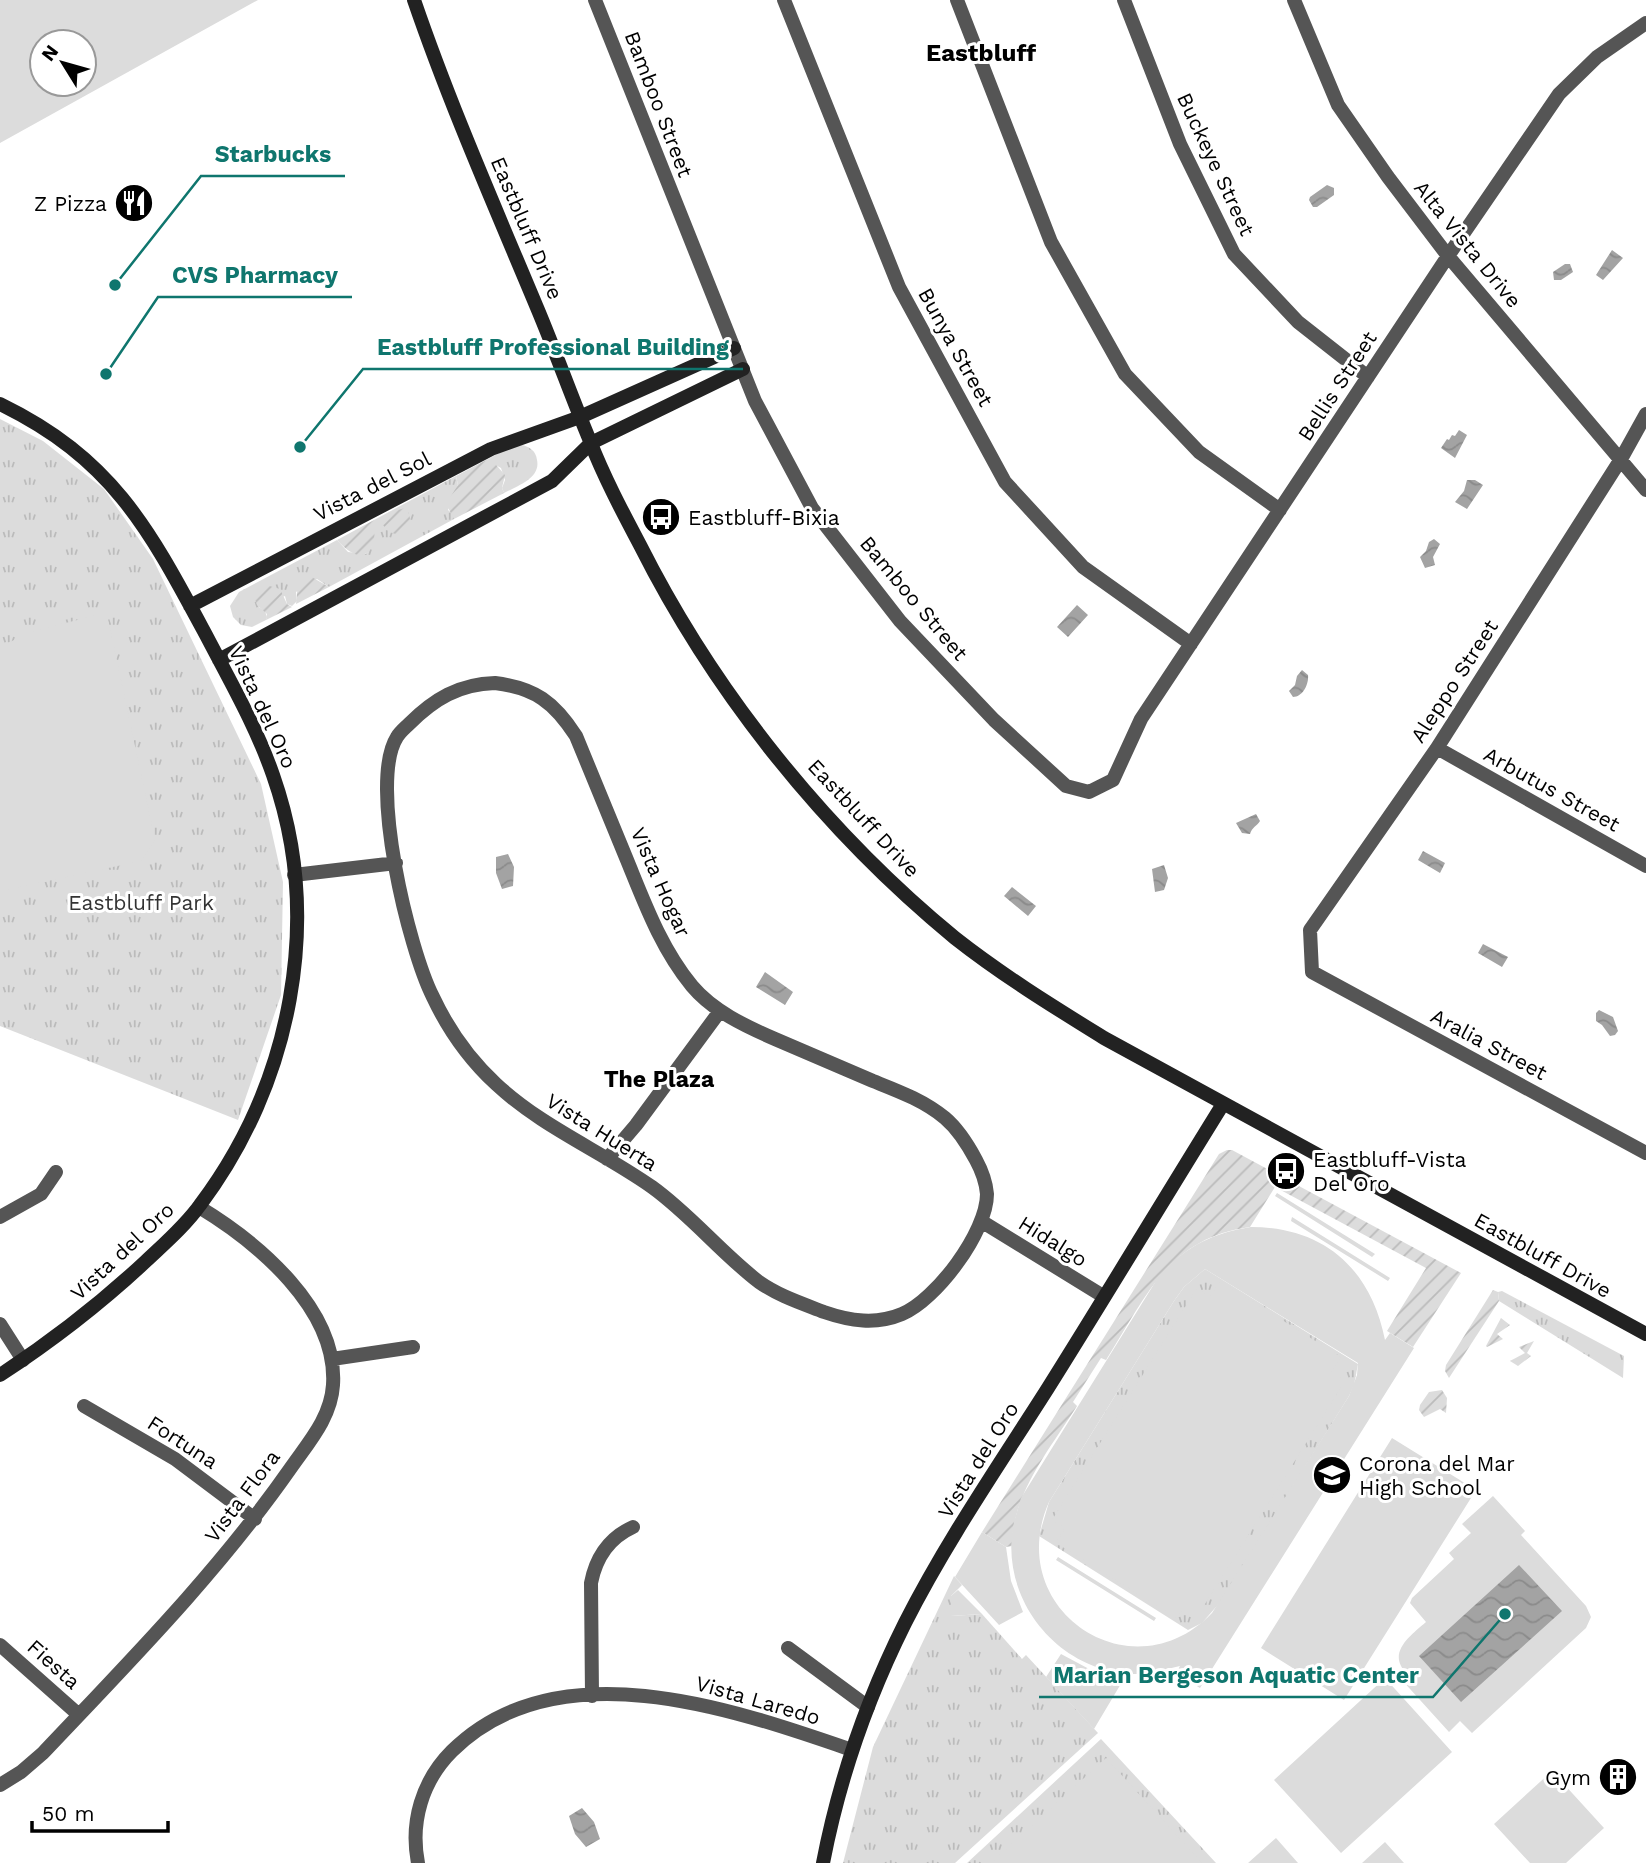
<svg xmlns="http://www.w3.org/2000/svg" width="1646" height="1863" viewBox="0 0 1646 1863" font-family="'Work Sans',sans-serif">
	<defs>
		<pattern id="grass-tufts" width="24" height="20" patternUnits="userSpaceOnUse" patternTransform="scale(1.75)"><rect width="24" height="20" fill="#dcdcdc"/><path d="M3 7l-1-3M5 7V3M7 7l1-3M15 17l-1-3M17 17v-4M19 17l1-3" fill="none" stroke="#bbb"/></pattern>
		<pattern id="garden-furrows" width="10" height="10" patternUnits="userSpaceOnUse" patternTransform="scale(1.75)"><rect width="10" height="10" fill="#dcdcdc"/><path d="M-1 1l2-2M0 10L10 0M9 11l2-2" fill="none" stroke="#bbb"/></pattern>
		<pattern id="water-waves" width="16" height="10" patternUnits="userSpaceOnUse" patternTransform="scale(1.75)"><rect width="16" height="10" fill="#a3a3a3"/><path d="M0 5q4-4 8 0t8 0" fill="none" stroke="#8b8b8b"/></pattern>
	</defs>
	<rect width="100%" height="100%" fill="#fff"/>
	<path fill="url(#grass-tufts)" d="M0 419 43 441 104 489 153 559 261 784 283 882 281 995 238 1120 0 1026Z
		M522 445C530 447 536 451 537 460 541 478 517 486 504 493L502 488 505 480 501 468 492 463 490 458 510 447Z
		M456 476 458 485 448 510 454 515V519L329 587 317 579 296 592 297 601 292 606 287 604 285 596 259 607 265 611 267 617 266 620 252 627 241 625 233 617 230 606 239 592 337 540 348 552 366 554 371 547 374 520Z
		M1205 1269 1358 1364 1354 1385 1349 1396 1223 1599 1202 1623 1188 1630 1039 1536 1049 1502 1174 1301 1184 1287Z
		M1502 1291 1624 1356 1623 1378 1499 1301 1498 1292Z
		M954 1576 962 1585 951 1596V1616L982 1614 1022 1659 1026 1655 1098 1733 955 1863H843L873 1747Z
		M1101 1739 1216 1863H967Z"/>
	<path fill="url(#garden-furrows)" d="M490 458 505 475 502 488 504 493 454 519 446 504 458 485 456 476Z
		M405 508C412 515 411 524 406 531L399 535 389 532 383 525 385 519 398 510Z
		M374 520C378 553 363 569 337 540Z
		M310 576 329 587 296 604C299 591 293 581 310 576Z
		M266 585 280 589 287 604 292 607 266 620 267 614 257 605 254 597 260 586Z
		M1227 1150H1232L1461 1273 1413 1347 1387 1331 1426 1268 1275 1187 1250 1227C1168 1238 1146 1297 1106 1360L1101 1358 1073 1402 1077 1406C1050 1449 1012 1494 1012 1546L1006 1547 982 1532 1219 1154Z
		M1493 1290 1498 1292 1499 1301 1449 1378 1445 1371 1446 1365Z
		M1501 1318 1510 1325 1497 1334 1503 1339 1487 1347 1486 1346Z
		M1534 1341 1527 1353 1531 1356 1518 1366 1510 1361 1525 1353 1519 1347Z
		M1442 1390 1447 1398 1446 1413 1440 1409 1424 1417 1419 1410 1420 1405 1429 1392Z"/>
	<path fill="#dcdcdc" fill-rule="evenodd" d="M0 0H258L0 143ZM84 42V84H42V42Z
		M97 615 108 619 155 840 141 861 0 891V647L30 632Z
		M1277 1193 1375 1254 1372 1257 1275 1196Z
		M1292 1217 1390 1278 1388 1281 1291 1221Z
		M1251 1227C1324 1227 1371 1269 1385 1340L1390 1333 1414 1348 1200 1688 1176 1673 1180 1666C1166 1669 1152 1674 1137 1674 1064 1674 1004 1607 1012 1534 1013 1522 1018 1510 1021 1498L1159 1276C1185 1247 1212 1233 1251 1227ZM1205 1269 1358 1363 1357 1375 1349 1396 1212 1613C1131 1697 1002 1609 1049 1502L1174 1301 1184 1287Z
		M1220 1281 1341 1357 1331 1372 1345 1381 1200 1612 1186 1604 1177 1618 1056 1543 1065 1528 1052 1520 1197 1288 1210 1297Z
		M1392 1438 1476 1490 1344 1700 1261 1648Z
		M1493 1496 1525 1531 1521 1535 1586 1606 1591 1617 1586 1628 1472 1733 1460 1721 1449 1732 1401 1679 1407 1674C1386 1653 1410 1636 1426 1622L1410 1603 1412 1598 1454 1559 1449 1553 1471 1533 1462 1524Z
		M982 1532 1006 1547 1011 1581 1023 1612 999 1625 955 1577Z
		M1058 1557 1156 1618 1154 1621 1056 1560Z
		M958 1590 982 1614 951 1616V1596Z
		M1061 1654 1091 1670 1125 1677 1094 1729 1046 1677Z
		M1385 1678 1452 1752 1341 1853 1274 1780Z
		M1106 1758 1202 1863H991Z
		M1552 1771 1604 1828 1566 1863H1530L1494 1824Z
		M1276 1838 1298 1863H1248Z
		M1385 1842 1404 1863H1362Z"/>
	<path fill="url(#water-waves)" d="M1327 185 1334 188V195L1317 207H1313L1309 200 1310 197Z
		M1612 250 1623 258 1603 280 1596 275Z
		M1565 264H1570L1573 272 1561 280H1554L1553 272Z
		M1459 430 1467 435 1455 458 1441 448 1447 439 1449 440 1452 435 1455 436Z
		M1467 480H1475L1483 485 1467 509 1455 502 1464 491Z
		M1434 539 1440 544 1433 557 1435 565 1425 568 1420 557 1426 551 1429 542Z
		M1077 605 1088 615 1068 637 1057 627Z
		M1302 670 1308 675C1309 684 1303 697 1293 697L1289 691 1295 685 1297 676Z
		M1256 814 1260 821C1257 826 1252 827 1250 834L1242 833 1236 823Z
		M1423 851 1445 863 1440 873 1418 860Z
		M508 854 514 867 513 886 502 889 496 873V857Z
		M1164 865 1168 878 1164 890 1155 892 1152 869Z
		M1012 887 1036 906 1028 916 1004 896Z
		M1483 944 1508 957 1502 967 1478 953Z
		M765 972 793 992 785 1005 756 987Z
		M1599 1010 1613 1017 1618 1031 1615 1035 1610 1036 1602 1025 1596 1021V1013Z
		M1519 1565 1562 1611 1461 1702 1419 1656Z
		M582 1808 594 1822 600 1839 586 1847 575 1834 569 1816Z"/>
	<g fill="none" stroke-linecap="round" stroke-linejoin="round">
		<path stroke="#555" stroke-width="14" d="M595 0 755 401 812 508 900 621 994 720 1066 786 1089 792 1113 780 1141 719 1448 256 1559 94 1597 57 1646 23
			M784 0 899 287 1005 482 1083 567 1191 644
			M957 0 1051 242 1125 374 1199 452 1280 510
			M1124 0 1180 144 1234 254 1298 322 1368 377
			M1294 0 1338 105 1388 177 1448 256 1646 490
			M1646 414 1621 459 1437 748 1310 930 1312 972 1646 1153
			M495 683C535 688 554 702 576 736 593 777 610 818 627 860 645 904 661 948 692 986 713 1011 745 1026 775 1039 807 1053 840 1067 873 1081 898 1091 923 1100 945 1118 958 1129 968 1145 976 1160 982 1171 986 1182 987 1194 987 1232 936 1300 902 1314 876 1325 850 1321 824 1312 801 1303 779 1296 759 1282 721 1253 691 1215 652 1187 601 1151 542 1127 496 1084 470 1060 448 1029 433 997 409 950 368 782 397 737 400 732 405 728 409 724 434 699 459 684 495 683Z
			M1437 748 1646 866
			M294 875 396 863
			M607 1159 636 1125 720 1011
			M0 1217 41 1194 56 1172
			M981 1221 1103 1296
			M0 1324 23 1360
			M332 1359 413 1347
			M84 1406 175 1459 255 1519
			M0 1645 79 1715
			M788 1648 868 1707
			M592 1696 591 1583C596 1557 609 1538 633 1527
			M0 1785 21 1772 43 1753C129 1662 218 1572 290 1469 308 1443 331 1418 333 1385 338 1309 257 1242 199 1207
			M418 1863C410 1822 422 1781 452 1751 557 1647 733 1709 852 1750"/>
		<path stroke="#222" stroke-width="14" d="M414 0C450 105 495 207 538 310 556 353 572 398 590 441 604 477 622 511 640 545 715 694 826 832 955 938 1002 975 1054 1007 1104 1038L1646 1334
			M0 404C113 459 149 529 206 635 230 681 256 726 273 775 324 920 291 1084 200 1205 185 1226 164 1244 146 1261 100 1304 52 1341 0 1375
			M190 606 491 449 580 417 734 348
			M219 660 552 481 591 443 743 369
			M823 1863C839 1780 867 1699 905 1623 946 1542 999 1465 1048 1388 1107 1294 1164 1199 1223 1104"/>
	</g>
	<defs>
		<g id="restaurant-disc" transform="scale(2.0125)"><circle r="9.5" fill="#000" stroke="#fff"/><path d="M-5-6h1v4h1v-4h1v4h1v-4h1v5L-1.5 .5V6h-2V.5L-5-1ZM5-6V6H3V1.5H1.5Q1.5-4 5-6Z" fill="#fff"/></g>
		<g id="bus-disc" transform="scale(2.0125)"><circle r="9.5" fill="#000" stroke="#fff"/><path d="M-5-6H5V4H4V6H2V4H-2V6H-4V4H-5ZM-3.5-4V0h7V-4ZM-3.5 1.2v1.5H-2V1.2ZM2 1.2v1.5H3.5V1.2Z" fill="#fff"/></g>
		<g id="school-disc" transform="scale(2.0125)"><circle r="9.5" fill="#000" stroke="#fff"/><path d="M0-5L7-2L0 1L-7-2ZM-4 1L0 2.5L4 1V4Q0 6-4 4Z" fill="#fff"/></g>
		<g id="building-disc" transform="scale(2.0125)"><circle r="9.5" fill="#000" stroke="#fff"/><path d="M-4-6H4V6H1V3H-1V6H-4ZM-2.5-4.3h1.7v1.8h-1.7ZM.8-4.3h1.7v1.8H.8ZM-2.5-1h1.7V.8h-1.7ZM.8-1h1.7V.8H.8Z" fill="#fff"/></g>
	</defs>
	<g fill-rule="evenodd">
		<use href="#restaurant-disc" x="134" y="203"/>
		<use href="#bus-disc" x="661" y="517"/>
		<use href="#bus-disc" x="1286" y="1171"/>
		<use href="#school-disc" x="1332" y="1475"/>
		<use href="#building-disc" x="1618" y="1777"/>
	</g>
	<g text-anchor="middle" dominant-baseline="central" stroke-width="6" stroke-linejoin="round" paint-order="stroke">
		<g font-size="21" fill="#000" stroke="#fff">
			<text transform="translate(659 104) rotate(69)">Bamboo Street</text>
			<text transform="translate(1216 164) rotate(65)">Buckeye Street</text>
			<text transform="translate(527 228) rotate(67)">Eastbluff Drive</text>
			<text transform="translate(1468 244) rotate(51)">Alta Vista Drive</text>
			<text transform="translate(956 347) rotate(61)">Bunya Street</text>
			<text transform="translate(1337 386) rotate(-57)">Bellis Street</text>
			<text transform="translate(372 486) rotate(-27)">Vista del Sol</text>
			<text transform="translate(914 598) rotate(50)">Bamboo Street</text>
			<text transform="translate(1454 681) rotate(-57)">Aleppo Street</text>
			<text transform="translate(263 707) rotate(65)">Vista del Oro</text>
			<text transform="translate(1552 789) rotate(29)">Arbutus Street</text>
			<text transform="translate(864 818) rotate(47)">Eastbluff Drive</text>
			<text transform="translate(661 882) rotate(66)">Vista Hogar</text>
			<text transform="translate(1489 1044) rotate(28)">Aralia Street</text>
			<text transform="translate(602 1132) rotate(32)">Vista Huerta</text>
			<text transform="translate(1053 1241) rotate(32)">Hidalgo</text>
			<text transform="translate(122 1251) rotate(-43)">Vista del Oro</text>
			<text transform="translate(1543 1255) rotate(29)">Eastbluff Drive</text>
			<text transform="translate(183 1442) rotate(33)">Fortuna</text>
			<text transform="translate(978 1460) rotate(-58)">Vista del Oro</text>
			<text transform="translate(242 1496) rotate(-53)">Vista Flora</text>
			<text transform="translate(54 1664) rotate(42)">Fiesta</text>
			<text transform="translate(758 1700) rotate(16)">Vista Laredo</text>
		</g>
		<g font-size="21" fill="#000" stroke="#fff" text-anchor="start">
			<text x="107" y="203" text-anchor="end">Z Pizza</text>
			<text x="688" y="517">Eastbluff-Bixia</text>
			<text x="1313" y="1159">Eastbluff-Vista<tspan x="1313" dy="24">Del Oro</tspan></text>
			<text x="1359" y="1463">Corona del Mar<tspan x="1359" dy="24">High School</tspan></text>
			<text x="1591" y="1777" text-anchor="end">Gym</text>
		</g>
		<g font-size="21" fill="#333" stroke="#fff">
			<text x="141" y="902">Eastbluff Park</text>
		</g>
		<g font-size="23" font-weight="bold" fill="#000" stroke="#fff">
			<text x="659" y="1079">The Plaza</text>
		</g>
		<g font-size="24" font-weight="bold" fill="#000" stroke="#fff">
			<text x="981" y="53">Eastbluff</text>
		</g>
	</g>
	<path fill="none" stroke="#0f766e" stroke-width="2.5" d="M115 285L201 176H345M106 374L158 297H352M300 447L363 369H743M1505 1614L1433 1697H1039"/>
	<g fill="#0f766e" stroke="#fff" stroke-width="2.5">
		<circle cx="115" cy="285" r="7"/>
		<circle cx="106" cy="374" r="7"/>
		<circle cx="300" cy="447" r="7"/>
		<circle cx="1505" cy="1614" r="7"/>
	</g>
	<g font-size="23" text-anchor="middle" font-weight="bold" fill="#0f766e" stroke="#fff" stroke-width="6" stroke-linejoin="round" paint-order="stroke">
		<text x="273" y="162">Starbucks</text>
		<text x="255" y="283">CVS Pharmacy</text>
		<text x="553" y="355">Eastbluff Professional Building</text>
		<text x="1236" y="1683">Marian Bergeson Aquatic Center</text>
	</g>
	<g transform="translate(63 63) rotate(307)"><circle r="33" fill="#ffffff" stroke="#999999" stroke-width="2"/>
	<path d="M0-5L12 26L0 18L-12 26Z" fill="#000000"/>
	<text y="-10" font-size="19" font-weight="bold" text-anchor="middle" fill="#000000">N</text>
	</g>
	<path d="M32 1821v10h136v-10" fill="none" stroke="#000000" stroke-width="3.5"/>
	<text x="42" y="1821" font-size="21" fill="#000000" stroke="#ffffff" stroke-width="5" paint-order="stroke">50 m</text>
</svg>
